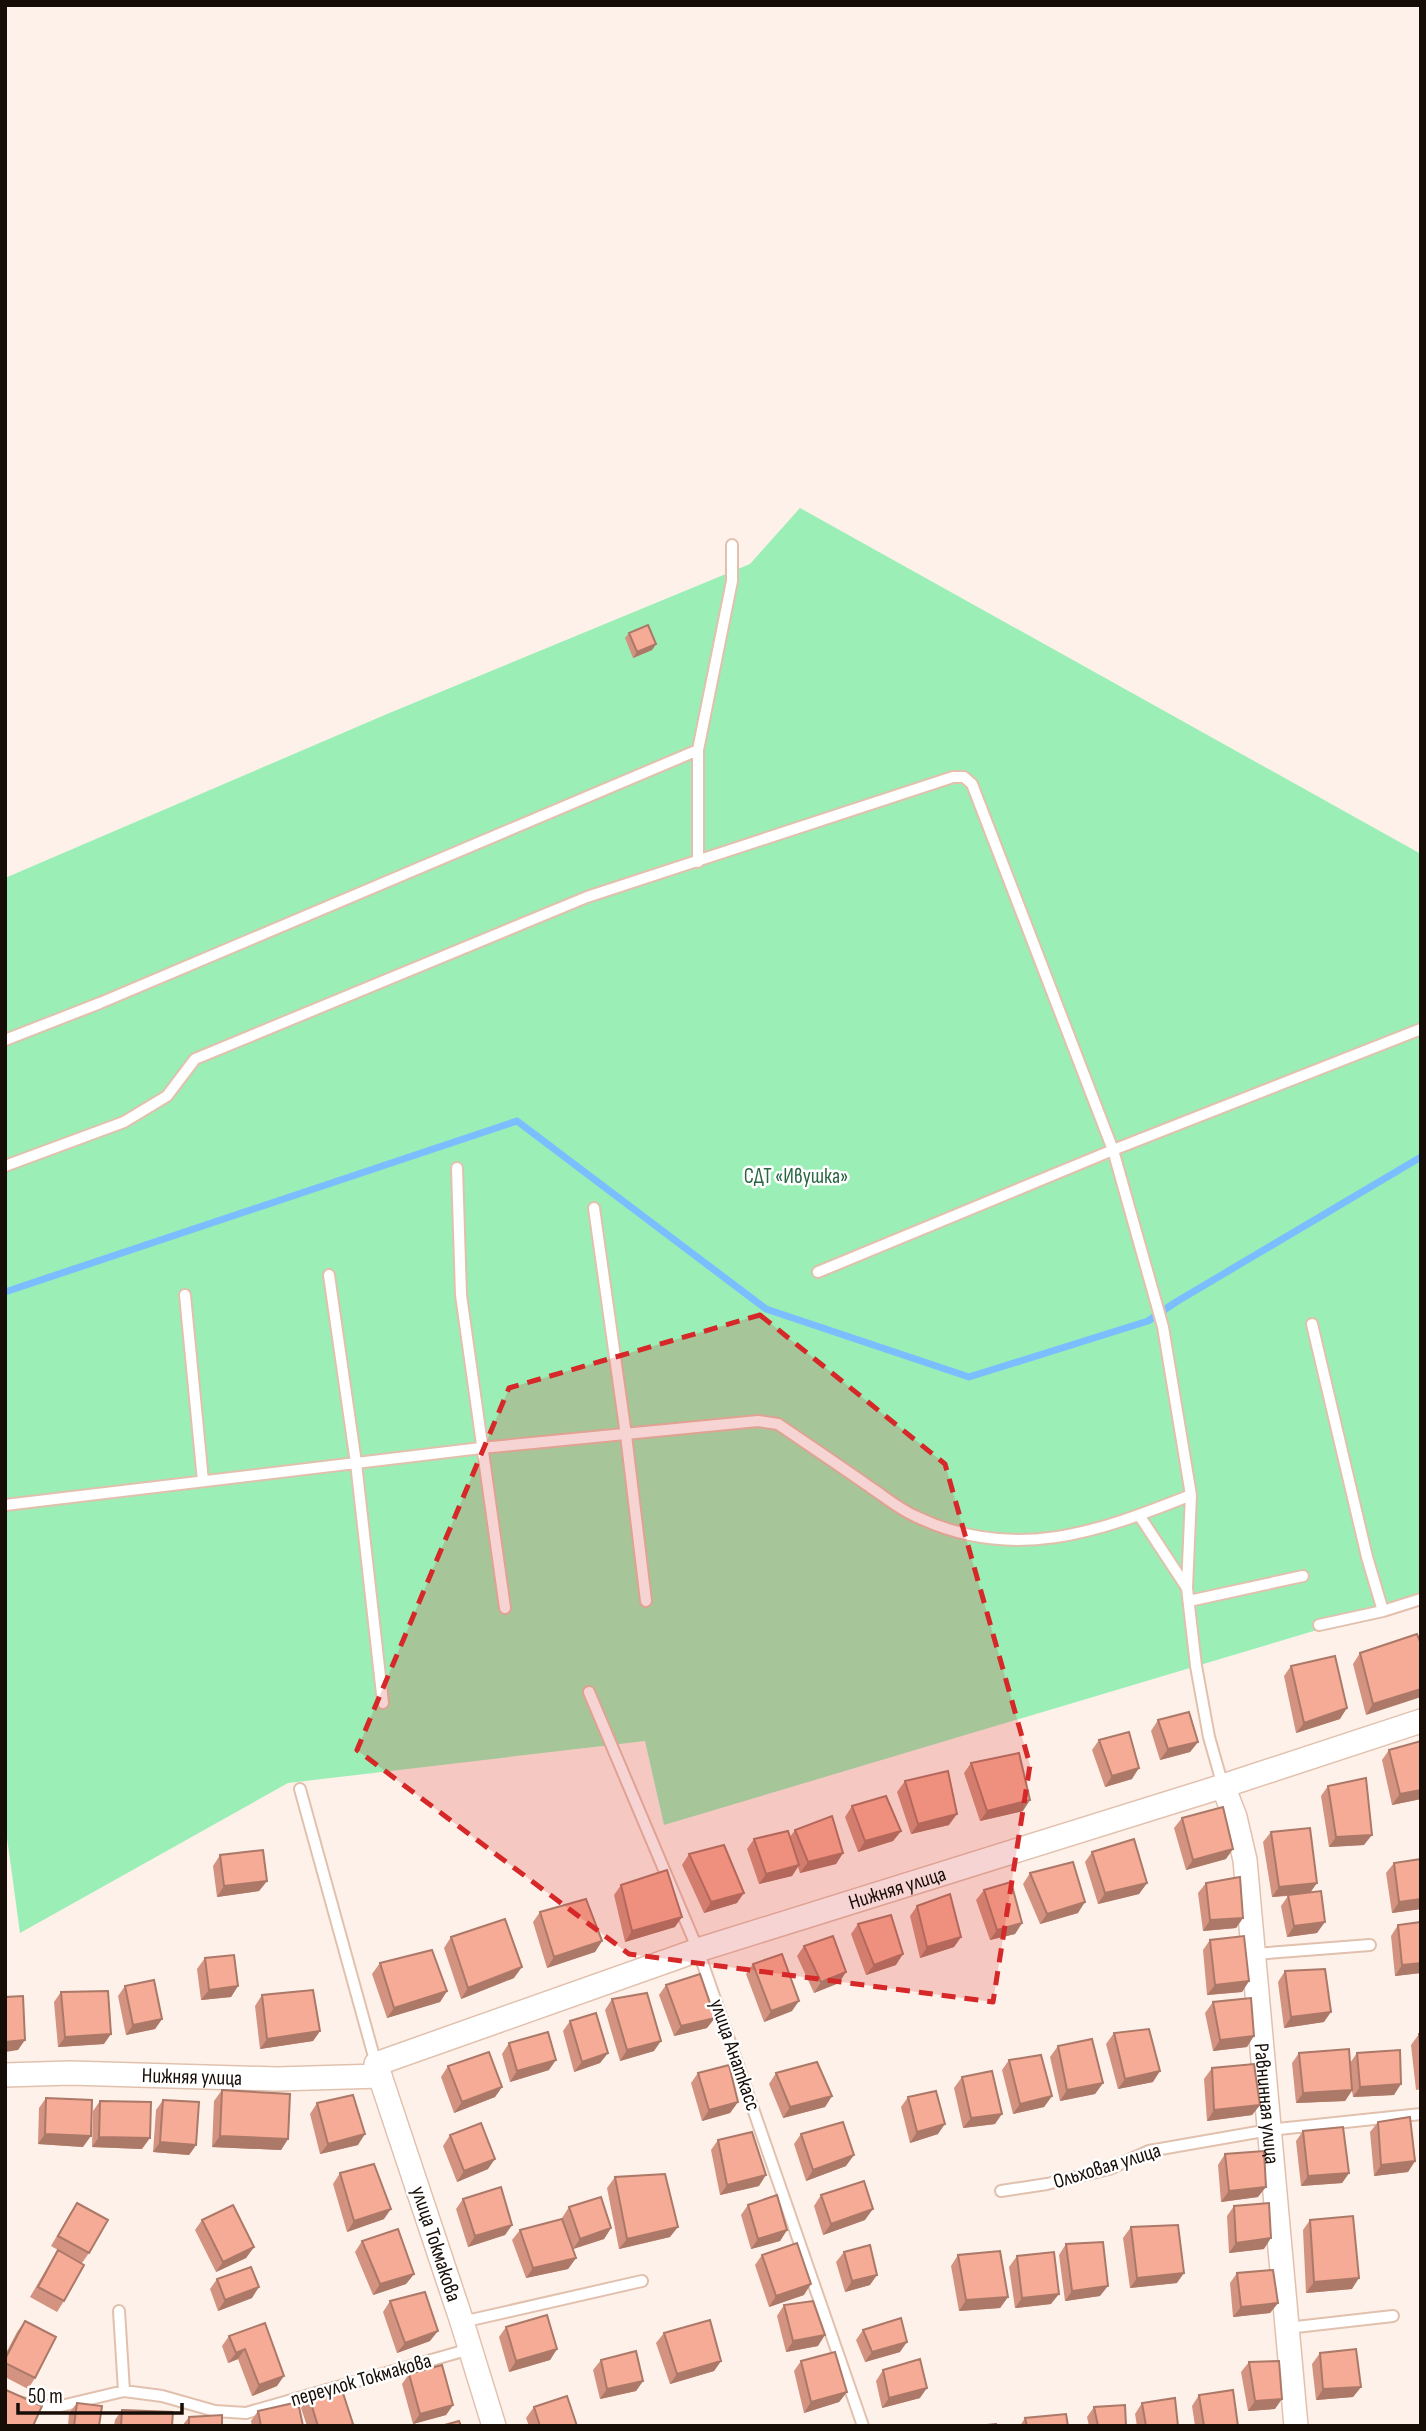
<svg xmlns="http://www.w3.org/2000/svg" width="1426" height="2431" viewBox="0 0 1426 2431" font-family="'Sofia Sans Condensed',sans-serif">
	<rect width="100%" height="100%" fill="#fef1e9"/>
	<path fill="#9aeeb6" d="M800 508 1421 854V1599L664 1825 645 1741 288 1783 20 1933 5 1823V878L387 714 750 564Z"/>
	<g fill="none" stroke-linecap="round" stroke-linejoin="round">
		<path stroke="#7abeff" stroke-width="7" d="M5 1292 517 1121 766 1309 969 1377 1148 1321 1176 1302 1421 1157"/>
		<g stroke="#e1c1ae" stroke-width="14">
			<path id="service" d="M698 862V750L732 581V545
				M5 1040 100 1003 698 750
				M5 1166 124 1122 167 1096 195 1059 587 897 953 777H964L972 784 1113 1150 1163 1327 1191 1495 1187 1588 1196 1666 1209 1737 1223 1786
				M457 1168 461 1295 505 1608
				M594 1208 626 1435 646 1601
				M818 1272 1113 1150 1421 1029
				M329 1275 356 1463 383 1703
				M185 1295 203 1481
				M1312 1324 1367 1557 1383 1611
				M5 1505 481 1448 758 1421 778 1424C809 1445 840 1466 870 1487 885 1497 899 1509 915 1516 1012 1563 1096 1533 1191 1495
				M1139 1515 1187 1588
				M1189 1601 1303 1576
				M1319 1625 1383 1611 1421 1599
				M589 1692 698 1950 863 2426
				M300 1789 376 2064
				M1255 1954 1370 1945
				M1001 2191 1047 2184 1109 2169 1149 2151 1269 2130 1421 2114
				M119 2311 124 2391
				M462 2322 642 2281
				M1287 2328 1393 2316
				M5 2399 36 2406H61L124 2391 162 2396 215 2411 246 2413 470 2349"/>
		</g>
		<g stroke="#e1c1ae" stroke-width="26">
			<g id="minor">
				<path id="s1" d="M1223 1786 1235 1817 1245 1860 1296 2426"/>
				<path id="s2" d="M5 2075 70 2073 277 2079 380 2076"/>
				<path id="s3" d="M494 2426 462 2322 376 2064 698 1950 1223 1786 1421 1721"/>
			</g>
		</g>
		<use href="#service" stroke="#fff" stroke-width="10"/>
		<use href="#minor" stroke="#fff" stroke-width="23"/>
	</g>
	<path fill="#d39380" d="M629 633 656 644 652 650 633 658 625 638Z
		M1421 1644 1366 1715 1353 1664 1360 1653Z
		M1291 1666 1340 1719 1296 1733 1284 1676Z
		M1158 1720 1198 1742 1190 1752 1160 1760 1151 1731Z
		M1099 1740 1132 1779 1105 1787 1092 1750Z
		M1389 1750 1421 1799 1392 1805 1382 1760Z
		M971 1763 1023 1811 980 1821 964 1773Z
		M905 1781 949 1825 911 1834 897 1792Z
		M1328 1786 1364 1845 1329 1847 1321 1796Z
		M852 1806 901 1831 893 1841 858 1852 845 1817Z
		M1182 1818 1226 1859 1186 1870 1174 1828Z
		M795 1830 843 1853 836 1864 800 1873 798 1867 792 1876 759 1884 747 1849 754 1839 790 1837Z
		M1271 1832 1310 1893 1317 1933 1287 1937 1281 1906 1288 1896 1272 1897 1263 1842Z
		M1092 1852 1147 1883 1139 1894 1098 1904 1085 1862Z
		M689 1854 737 1903 704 1913 682 1865Z
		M220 1855 267 1881 259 1891 217 1897 213 1866Z
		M1421 1859V1909L1392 1913 1386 1873 1394 1863Z
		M1030 1873 1078 1913 1040 1924 1023 1884Z
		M1206 1883 1243 1918 1236 1928 1203 1931 1198 1893Z
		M621 1885 675 1927 625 1942 614 1895Z
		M984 1890 1022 1923 1015 1934 990 1940 976 1900Z
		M917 1906 961 1937 954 1947 920 1958 910 1916Z
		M540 1912 602 1941 595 1952 547 1968 533 1922Z
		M1421 1922V1973L1395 1976 1391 1936 1398 1925Z
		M858 1924 896 1965 866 1975 851 1934Z
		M451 1937 514 1978 461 1999 444 1948Z
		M1210 1940 1249 1981 1242 1992 1207 1995 1203 1950Z
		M804 1946 839 1983 814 1993 797 1956Z
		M205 1958 238 1986 231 1997 201 2000 197 1969Z
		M380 1963 447 1991 440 2002 387 2018 372 1974Z
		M753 1964 792 2011 764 2022 746 1974Z
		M1285 1971 1324 2022 1284 2028 1278 1982Z
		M666 1985 707 2028 674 2036 659 1995Z
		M125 1986 162 2019 155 2029 126 2035 118 1996Z
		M61 1992 104 2044 58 2047 54 2002Z
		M262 1995 320 2031 313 2041 260 2049 255 2006Z
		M612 1999 654 2051 620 2061 605 2010Z
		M1213 2002 1247 2047 1213 2051 1205 2013Z
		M570 2021 608 2053 600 2063 574 2072 563 2031Z
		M1114 2033 1153 2082 1118 2089 1106 2044Z
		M1419 2034H1421V2089L1416 2090 1411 2045Z
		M509 2043 549 2070 510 2082 502 2054Z
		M1058 2046 1103 2083 1095 2094 1060 2101 1050 2057Z
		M1299 2053 1350 2063 1357 2053 1394 2095 1353 2097 1352 2091 1345 2101 1296 2103 1292 2063Z
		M1009 2060 1052 2096 1044 2107 1013 2114 1002 2070Z
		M448 2066 502 2087 495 2097 454 2113 441 2077Z
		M1212 2068 1260 2105 1252 2115 1207 2121 1204 2079Z
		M698 2073 738 2102 730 2113 702 2121 691 2083Z
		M776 2073 832 2096 825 2107 783 2118 769 2084Z
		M962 2077 995 2124 963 2128 954 2088Z
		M222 2090 288 2139 281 2150 212 2147 214 2101Z
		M908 2097 938 2134 910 2143 901 2107Z
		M46 2098 83 2147 38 2144 39 2108Z
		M163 2100 196 2145 189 2155 153 2152 156 2110Z
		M100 2101 142 2149 92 2147 93 2111Z
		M317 2103 358 2145 320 2154 310 2114Z
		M1378 2122 1415 2161 1408 2172 1374 2176 1370 2132Z
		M1303 2131 1349 2173 1342 2183 1301 2186 1296 2141Z
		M801 2134 846 2166 806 2181 794 2144Z
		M450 2135 488 2169 457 2182 443 2146Z
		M718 2140 759 2186 720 2195 711 2150Z
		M1225 2154 1258 2197 1221 2202 1218 2165Z
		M340 2173 384 2219 347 2232 333 2184Z
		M615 2177 670 2237 619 2249 607 2188Z
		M821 2195 865 2220 823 2235 814 2206Z
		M463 2199 512 2225 505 2235 468 2247 456 2209Z
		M77 2203 89 2253 82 2263 64 2301 57 2312 30 2297 51 2261 58 2250 51 2246 70 2213Z
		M748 2205 787 2230 780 2241 751 2249 741 2215Z
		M1234 2206 1264 2249 1229 2253 1227 2216Z
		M569 2207 611 2228 604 2239 573 2249 562 2218Z
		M202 2220 254 2247 246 2258 216 2272 195 2230Z
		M1310 2220 1352 2289 1306 2293 1303 2230Z
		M1131 2227 1177 2283 1130 2288 1123 2238Z
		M520 2230 576 2258 568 2269 526 2278 512 2240Z
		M362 2241 414 2274 406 2284 373 2295 355 2252Z
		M1066 2244 1100 2296 1065 2301 1059 2255Z
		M844 2252 870 2285 845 2292 836 2262Z
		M762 2255 804 2295 769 2307 755 2265Z
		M958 2255 1008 2297 1000 2308 959 2311 951 2266Z
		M1017 2256 1051 2304 1015 2308 1009 2267Z
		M1237 2273 1278 2303 1270 2313 1233 2317 1230 2283Z
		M217 2279 252 2298 218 2311 210 2289Z
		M390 2301 430 2341 397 2353 383 2312Z
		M784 2305 818 2346 786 2352 777 2316Z
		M25 2321 35 2378 28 2389 5 2377V2355L17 2332Z
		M265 2323 277 2386 252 2396 238 2359 228 2363 222 2346 229 2336Z
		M506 2327 557 2349 550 2360 509 2372 499 2337Z
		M863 2330 900 2352 865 2362 856 2340Z
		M664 2333 721 2361 714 2371 670 2384 656 2343Z
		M1320 2353 1361 2387 1353 2397 1316 2400 1312 2364Z
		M601 2360 643 2381 636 2391 600 2399 593 2370Z
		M801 2361 847 2392 839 2402 804 2413 794 2371Z
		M1249 2362 1275 2409 1248 2411 1241 2372Z
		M883 2370 920 2398 882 2408 876 2381Z
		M409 2374 453 2405 446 2415 413 2424 402 2384Z
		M1199 2395 1238 2426H1195L1192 2406Z
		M309 2397 352 2426H307L301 2408Z
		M77 2403 99 2426H68L69 2413Z
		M1142 2403 1178 2426H1137L1135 2414Z
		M534 2407 577 2426H529L526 2418Z
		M1094 2407 1126 2426H1089L1087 2417Z
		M122 2410 172 2426H114L115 2420Z
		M258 2411 303 2426H252L251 2421Z
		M189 2417 222 2426H182Z
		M1025 2418 1068 2426H1020Z"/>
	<path fill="#ac7868" d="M656 644 652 650 633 658 637 652Z
		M1421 1689V1697L1366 1715 1373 1704Z
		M1347 1708 1340 1719 1296 1733 1304 1723Z
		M1198 1742 1190 1752 1160 1760 1168 1749Z
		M1139 1768 1132 1779 1105 1787 1112 1776Z
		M1421 1790V1799L1392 1805 1400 1794Z
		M1030 1800 1023 1811 980 1821 987 1811Z
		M957 1814 949 1825 911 1834 918 1824Z
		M901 1831 893 1841 858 1852 865 1841Z
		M1372 1835 1364 1845 1329 1847 1336 1837Z
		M1233 1849 1226 1859 1186 1870 1193 1860Z
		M843 1853 836 1864 800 1873 808 1862Z
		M799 1865 792 1876 759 1884 766 1874Z
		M267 1881 259 1891 217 1897 224 1886Z
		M1147 1883 1139 1894 1098 1904 1105 1893Z
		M1317 1883 1310 1893 1272 1897 1279 1887Z
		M744 1893 737 1903 704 1913 711 1902Z
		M1421 1899V1909L1392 1913 1399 1902Z
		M1085 1902 1078 1913 1040 1924 1047 1914Z
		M682 1917 675 1927 625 1942 632 1931Z
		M1243 1918 1236 1928 1203 1931 1210 1920Z
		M1325 1922 1317 1933 1287 1937 1294 1926Z
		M1022 1923 1015 1934 990 1940 997 1930Z
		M961 1937 954 1947 920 1958 927 1947Z
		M602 1941 595 1952 547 1968 554 1957Z
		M903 1954 896 1965 866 1975 874 1965Z
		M1421 1963V1973L1395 1976 1402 1965Z
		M522 1967 514 1978 461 1999 468 1988Z
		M846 1972 839 1983 814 1993 821 1982Z
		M1249 1981 1242 1992 1207 1995 1215 1985Z
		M238 1986 231 1997 201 2000 209 1990Z
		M447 1991 440 2002 387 2018 394 2008Z
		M799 2001 792 2011 764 2022 771 2011Z
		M1331 2012 1324 2022 1284 2028 1291 2017Z
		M715 2018 707 2028 674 2036 681 2026Z
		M162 2019 155 2029 126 2035 133 2025Z
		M320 2031 313 2041 260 2049 267 2039Z
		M111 2034 104 2044 58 2047 65 2037Z
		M1254 2036 1247 2047 1213 2051 1220 2040Z
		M25 2040 18 2050 5 2052V2042Z
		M661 2041 654 2051 620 2061 627 2050Z
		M608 2053 600 2063 574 2072 582 2062Z
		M556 2060 549 2070 510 2082 517 2071Z
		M1160 2071 1153 2082 1118 2089 1125 2079Z
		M1103 2083 1095 2094 1060 2101 1067 2090Z
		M1401 2084 1394 2095 1353 2097 1360 2087Z
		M502 2087 495 2097 454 2113 462 2102Z
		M1352 2090 1345 2101 1296 2103 1303 2093Z
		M832 2096 825 2107 783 2118 790 2107Z
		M1052 2096 1044 2107 1013 2114 1020 2104Z
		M738 2102 730 2113 702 2121 709 2110Z
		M1260 2105 1252 2115 1207 2121 1214 2110Z
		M1002 2114 995 2124 963 2128 971 2118Z
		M945 2124 938 2134 910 2143 917 2132Z
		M45 2134 91 2136 83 2147 38 2144Z
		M365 2134 358 2145 320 2154 328 2144Z
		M220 2136 288 2139 281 2150 212 2147Z
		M99 2137 150 2138 142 2149 92 2147Z
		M160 2142 196 2145 189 2155 153 2152Z
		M854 2155 846 2166 806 2181 813 2170Z
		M495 2159 488 2169 457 2182 464 2171Z
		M1415 2161 1408 2172 1374 2176 1381 2165Z
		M1349 2173 1342 2183 1301 2186 1308 2176Z
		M766 2175 759 2186 720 2195 727 2185Z
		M1266 2187 1258 2197 1221 2202 1229 2191Z
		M391 2209 384 2219 347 2232 354 2221Z
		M873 2209 865 2220 823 2235 831 2224Z
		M512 2225 505 2235 468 2247 475 2236Z
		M678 2227 670 2237 619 2249 627 2239Z
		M611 2228 604 2239 573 2249 580 2239Z
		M787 2230 780 2241 751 2249 758 2239Z
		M1271 2238 1264 2249 1229 2253 1236 2243Z
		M254 2247 246 2258 216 2272 223 2262Z
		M576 2258 568 2269 526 2278 533 2268Z
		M1184 2273 1177 2283 1130 2288 1137 2278Z
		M414 2274 406 2284 373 2295 380 2284Z
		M877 2275 870 2285 845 2292 852 2281Z
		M1359 2278 1352 2289 1306 2293 1314 2282Z
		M811 2284 804 2295 769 2307 776 2296Z
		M1108 2286 1100 2296 1065 2301 1072 2291Z
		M259 2287 252 2298 218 2311 225 2300Z
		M1059 2294 1051 2304 1015 2308 1022 2298Z
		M1008 2297 1000 2308 959 2311 966 2300Z
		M1278 2303 1270 2313 1233 2317 1241 2307Z
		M438 2331 430 2341 397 2353 405 2343Z
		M825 2335 818 2346 786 2352 793 2341Z
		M907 2342 900 2352 865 2362 872 2352Z
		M245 2349 238 2359 228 2363 236 2353Z
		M557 2349 550 2360 509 2372 516 2361Z
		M721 2361 714 2371 670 2384 677 2374Z
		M284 2376 277 2386 252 2396 259 2385Z
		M643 2381 636 2391 600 2399 607 2389Z
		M1361 2387 1353 2397 1316 2400 1323 2389Z
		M927 2388 920 2398 882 2408 889 2398Z
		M847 2392 839 2402 804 2413 811 2402Z
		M1282 2399 1275 2409 1248 2411 1255 2401Z
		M453 2405 446 2415 413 2424 420 2414Z"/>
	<path fill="#f5ab95" stroke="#ac7868" stroke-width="2" d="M648 625 656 644 637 652 629 633Z
		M1417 1634 1421 1644V1689L1373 1704 1360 1653Z
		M1335 1656 1347 1708 1304 1723 1291 1666Z
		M1189 1712 1198 1742 1168 1749 1158 1720Z
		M1129 1732 1139 1768 1112 1776 1099 1740Z
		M1421 1741V1790L1400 1794 1389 1750Z
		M1019 1753 1030 1800 987 1811 971 1763Z
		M948 1771 957 1814 918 1824 905 1781Z
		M1366 1778 1372 1835 1336 1837 1328 1786Z
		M886 1796 901 1831 865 1841 852 1806Z
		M1223 1807 1233 1849 1193 1860 1182 1818Z
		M832 1816 843 1853 808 1862 795 1830Z
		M1310 1828 1317 1883 1279 1887 1271 1832Z
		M788 1831 799 1865 766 1874 754 1839Z
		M1134 1839 1147 1883 1105 1893 1092 1852Z
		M724 1845 744 1893 711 1902 689 1854Z
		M263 1850 267 1881 224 1886 220 1855Z
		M1421 1859V1899L1399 1902 1394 1863Z
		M1073 1862 1085 1902 1047 1914 1030 1873Z
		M667 1870 682 1917 632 1931 621 1885Z
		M1240 1877 1243 1918 1210 1920 1206 1883Z
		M1011 1882 1022 1923 997 1930 984 1890Z
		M1321 1891 1325 1922 1294 1926 1288 1895Z
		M950 1894 961 1937 927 1947 917 1906Z
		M586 1899 602 1941 554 1957 540 1912Z
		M891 1915 903 1954 874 1965 858 1924Z
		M505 1919 522 1967 468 1988 451 1937Z
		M1421 1922V1963L1402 1965 1398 1925Z
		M833 1936 846 1972 821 1982 804 1946Z
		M1244 1936 1249 1981 1215 1985 1210 1940Z
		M432 1950 447 1991 394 2008 380 1963Z
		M782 1954 799 2001 771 2011 753 1964Z
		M234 1955 238 1986 209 1990 205 1958Z
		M1325 1969 1331 2012 1291 2017 1285 1971Z
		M700 1974 715 2018 681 2026 666 1985Z
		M154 1980 162 2019 133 2025 125 1986Z
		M313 1990 320 2031 267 2039 262 1995Z
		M108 1991 111 2034 65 2037 61 1992Z
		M647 1993 661 2041 627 2050 612 1999Z
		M23 1996 25 2040 5 2042V1997Z
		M1251 1998 1254 2036 1220 2040 1213 2002Z
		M596 2013 608 2053 582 2062 570 2021Z
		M1149 2029 1160 2071 1125 2079 1114 2033Z
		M548 2032 556 2060 517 2071 509 2043Z
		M1419 2034H1421V2054Z
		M1092 2039 1103 2083 1067 2090 1058 2046Z
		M1349 2049 1352 2090 1303 2093 1299 2053Z
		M1400 2050 1401 2084 1360 2087 1357 2053Z
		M489 2052 502 2087 462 2102 448 2066Z
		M1041 2055 1052 2096 1020 2104 1009 2060Z
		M817 2062 832 2096 790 2107 776 2073Z
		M1254 2064 1260 2105 1214 2110 1212 2068Z
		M729 2065 738 2102 709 2110 698 2073Z
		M992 2071 1002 2114 971 2118 962 2077Z
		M222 2090 290 2094 288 2139 220 2136Z
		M936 2091 945 2124 917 2132 908 2097Z
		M353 2095 365 2134 328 2144 317 2103Z
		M46 2098 92 2100 91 2136 45 2134Z
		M163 2100 199 2102 196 2145 160 2142Z
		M100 2101 151 2102 150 2138 99 2137Z
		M1410 2117 1415 2161 1381 2165 1378 2122Z
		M843 2122 854 2155 813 2170 801 2134Z
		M481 2123 495 2159 464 2171 450 2135Z
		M1343 2127 1349 2173 1308 2176 1303 2131Z
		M752 2132 766 2175 727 2185 718 2140Z
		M1264 2151 1266 2187 1229 2191 1225 2154Z
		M374 2164 391 2209 354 2221 340 2173Z
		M665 2174 678 2227 627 2239 615 2177Z
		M864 2181 873 2209 831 2224 821 2195Z
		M501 2187 512 2225 475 2236 463 2199Z
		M777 2195 787 2230 758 2239 748 2205Z
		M601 2197 611 2228 580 2239 569 2207Z
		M77 2203 108 2220 89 2253 58 2236Z
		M1269 2203 1271 2238 1236 2243 1234 2206Z
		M233 2205 254 2247 223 2262 202 2220Z
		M1353 2216 1359 2278 1314 2282 1310 2220Z
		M562 2219 576 2258 533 2268 520 2230Z
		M1178 2225 1184 2273 1137 2278 1131 2227Z
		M398 2229 414 2274 380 2284 362 2241Z
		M1103 2242 1108 2286 1072 2291 1066 2244Z
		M797 2243 811 2284 776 2296 762 2255Z
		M870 2245 877 2275 852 2281 844 2252Z
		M58 2250 84 2265 64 2301 38 2287Z
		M1000 2251 1008 2297 966 2300 958 2255Z
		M1054 2252 1059 2294 1022 2298 1017 2256Z
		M251 2267 259 2287 225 2300 217 2279Z
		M1273 2270 1278 2303 1241 2307 1237 2273Z
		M425 2292 438 2331 405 2343 390 2301Z
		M813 2301 825 2335 793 2341 784 2305Z
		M547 2315 557 2349 516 2361 506 2327Z
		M901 2318 907 2342 872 2352 863 2330Z
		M710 2320 721 2361 677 2374 664 2333Z
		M25 2321 56 2337 35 2378 5 2363V2359Z
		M265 2323 284 2376 259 2385 245 2349 236 2353 229 2336Z
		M1356 2349 1361 2387 1323 2389 1320 2353Z
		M636 2351 643 2381 607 2389 601 2360Z
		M835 2352 847 2392 811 2402 801 2361Z
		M920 2359 927 2388 889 2398 883 2370Z
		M1279 2361 1282 2399 1255 2401 1249 2362Z
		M442 2365 453 2405 420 2414 409 2374Z
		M341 2387 353 2424 349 2426H318L309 2397Z
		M6 2390 42 2406 33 2426H5V2392Z
		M1233 2390 1238 2426H1204L1199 2395Z
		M567 2396 577 2426H540L534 2407Z
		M1175 2398 1178 2426H1146L1142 2403Z
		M298 2402 303 2426H261L258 2411Z
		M77 2403 102 2406 99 2426H74Z
		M1125 2405 1126 2426H1098L1094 2407Z
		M122 2410 173 2412 172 2426H121Z
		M1066 2414 1068 2426H1027L1025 2418Z
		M222 2415V2426H189V2417Z
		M459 2421 461 2426H441Z
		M996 2424V2426H976Z"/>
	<path fill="#d62828" fill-opacity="0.2" stroke="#d62828" stroke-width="5" stroke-dasharray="14 9" stroke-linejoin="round" d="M760 1315 945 1464 1030 1765 993 2002 629 1954 357 1750 509 1388Z"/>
	<g text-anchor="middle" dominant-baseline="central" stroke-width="5" stroke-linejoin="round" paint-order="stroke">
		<g font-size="21" fill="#286540" stroke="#fff">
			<text x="796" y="1176">СДТ «Ивушка»</text>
		</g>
		<g font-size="21" fill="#170d07" stroke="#fff">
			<text stroke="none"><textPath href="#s3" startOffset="931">Нижняя улица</textPath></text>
			<text transform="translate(735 2055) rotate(71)">улица Анаткасс</text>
			<text stroke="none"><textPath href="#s2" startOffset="187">Нижняя улица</textPath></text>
			<text stroke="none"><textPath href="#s1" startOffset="322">Равнинная улица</textPath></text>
			<text transform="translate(1107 2166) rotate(-17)">Ольховая улица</text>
			<text transform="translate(436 2244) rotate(72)">улица Токмакова</text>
			<text transform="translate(361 2380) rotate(-16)">переулок Токмакова</text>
		</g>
	</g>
	<rect width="1426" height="2431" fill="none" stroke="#170d07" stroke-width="14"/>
	<path d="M18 2403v10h164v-10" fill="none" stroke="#170d07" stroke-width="3.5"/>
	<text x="28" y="2403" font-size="21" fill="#170d07" stroke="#ffffff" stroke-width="5" paint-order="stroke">50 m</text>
</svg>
